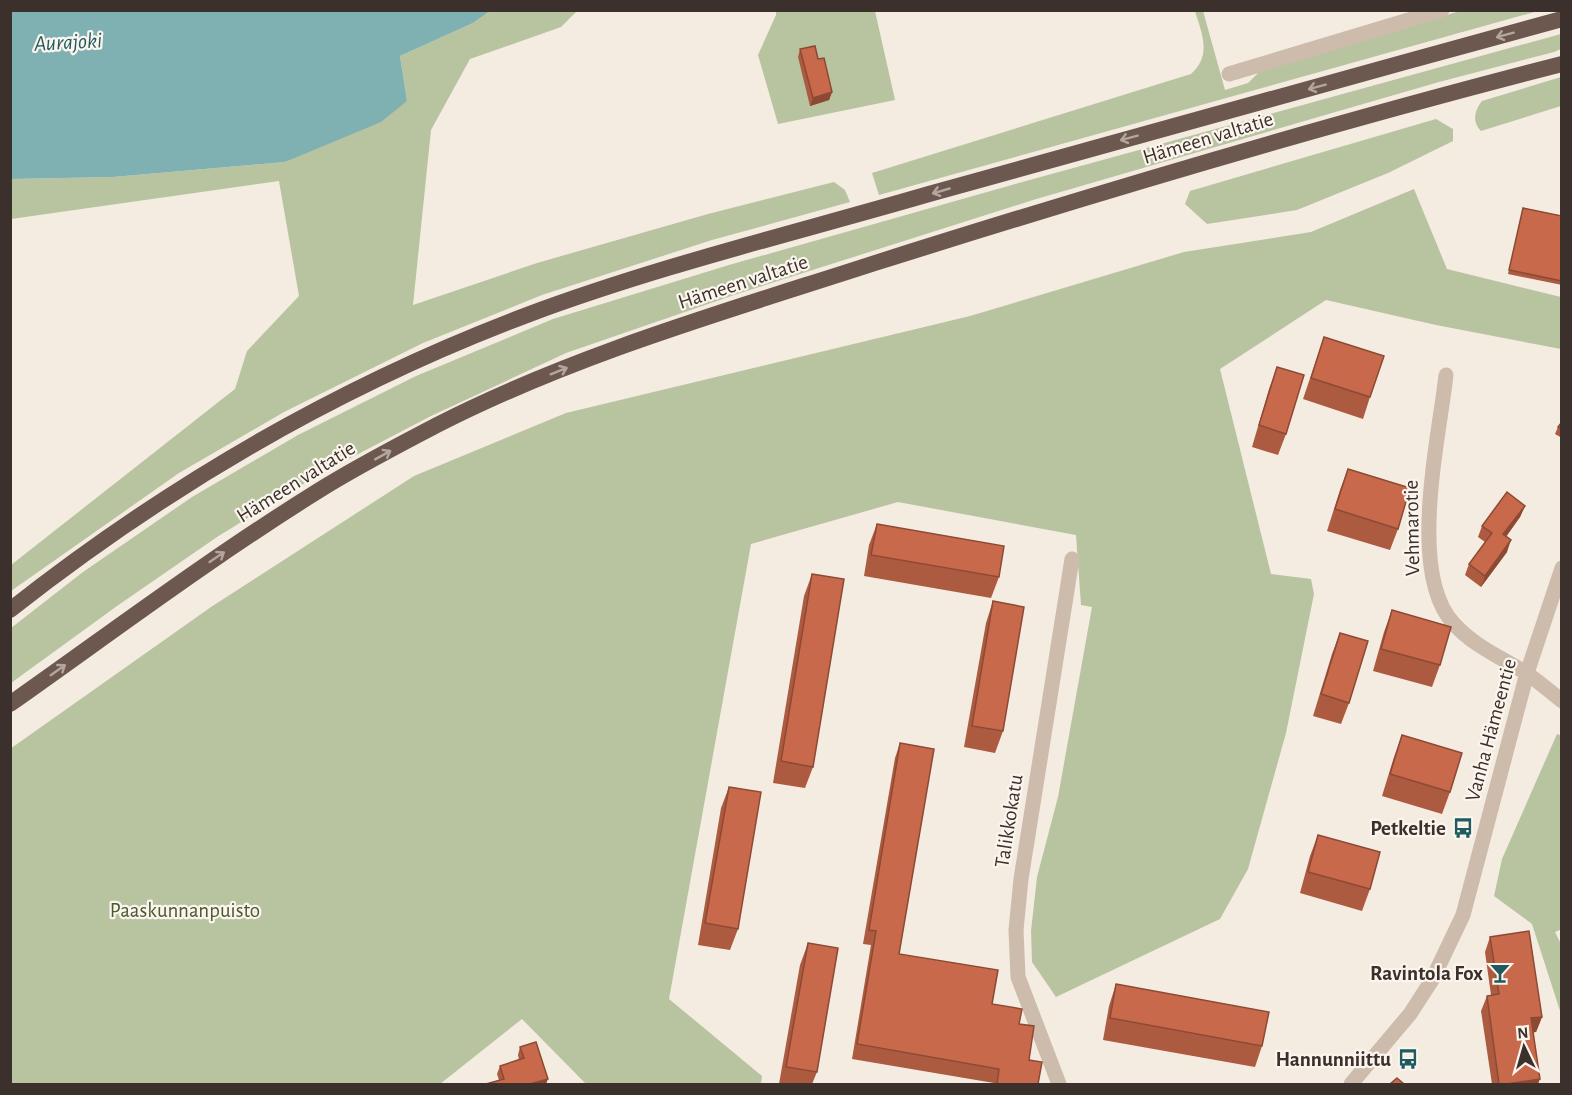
<svg xmlns="http://www.w3.org/2000/svg" width="1572" height="1095" viewBox="0 0 1572 1095" font-family="'Alegreya Sans',sans-serif">
	<rect width="100%" height="100%" fill="#f4ebe1"/>
	<path fill="#b8c4a0" d="M578 10 561 27 470 59 431 130 413 305 537 263 708 214 834 182 845 190 850 202 712 240 542 295 423 343 284 412 179 473 11 591V565L235 389 247 351 299 296 279 181 11 219V179L113 177 285 162 407 101 400 56 473 23 490 11Z
		M776 11H875L895 100 778 124 758 55 776 15Z
		M1195 11H1203L1225 90 1248 83 1260 71 1268 68 1460 11H1538L879 195 872 173 1191 74C1212 55 1202 34 1195 11Z
		M1561 34V49L1554 52 1439 82 1033 200 737 294 566 353 431 416 318 475 217 537 117 606 11 683V628L83 572 192 497 298 435 416 376 553 319 729 265 1026 181Z
		M1561 77V106L1481 131C1472 122 1474 111 1482 101Z
		M1436 119 1453 129V141L1388 173 1297 210 1207 224 1185 204 1190 191Z
		M1414 189 1447 269 1561 297V349L1436 325 1326 300 1220 369 1271 574 1311 579 1314 594 1286 733 1248 869 1220 919 1056 997 1032 962 1031 931 1037 877 1058 797 1092 607 1081 605 1076 535 898 502 751 544 669 999 762 1076 761 1084H586L522 1019 440 1084H11L10 749 211 607 414 476 566 413 970 316 1184 252 1311 232Z
		M1557 734 1562 736V929L1555 932 1561 944V1014L1532 924 1494 896 1502 859Z"/>
	<path fill="#7fb0b2" d="M10 11 11 10 490 11 473 23 400 56 407 101 381 122 285 162 113 177 11 179Z"/>
	<g fill="none" stroke-linecap="round" stroke-linejoin="round">
		<path stroke="#cdbbac" stroke-width="15" d="M1229 74 1442 10
			M1446 375C1439 439 1407 574 1454 624 1475 647 1501 657 1526 673 1538 681 1550 691 1562 701
			M1059 1084 1018 977 1016 930 1021 879 1072 559"/>
		<path stroke="#cdbbac" stroke-width="15" d="M1351 1084 1410 1014 1432 980 1463 915 1527 673 1562 568"/>
		<path stroke="#6c584f" stroke-width="16" d="M10 610C166 487 341 385 527 315 658 266 795 233 929 194 1140 134 1351 77 1562 19
			M10 704C112 632 212 557 318 491 356 467 397 446 437 425 576 354 727 311 875 263 1103 191 1331 123 1562 64"/>
	</g>
	<path fill="#ac5a40" d="M800 49 818 59 832 92 829 100 810 106 798 57Z
		M1523 208 1562 216V285L1508 274Z
		M1324 337 1370 397 1363 419 1303 399Z
		M1277 367 1286 434 1278 455 1252 447 1269 389Z
		M1562 422V438L1555 434 1558 427Z
		M1348 469 1398 529 1390 550 1327 531 1340 490Z
		M1525 506 1520 517 1506 537 1507 552 1481 587 1465 575 1469 564 1485 542 1478 537 1482 526Z
		M877 524 999 577 991 598 864 576 869 545Z
		M812 574 813 767 805 788 773 783 804 596Z
		M993 601 1003 731 995 753 964 747 986 623Z
		M1392 610 1440 665 1432 687 1373 671 1384 632Z
		M1340 633 1349 703 1341 724 1313 716 1332 654Z
		M1402 735 1450 792 1442 814 1382 796 1394 757Z
		M900 743 899 954 992 1004 1019 1024 1029 1060 1038 1084H994V1083L852 1059 871 945 863 944 895 758Z
		M729 787 738 929 730 950 698 945 721 808Z
		M1318 835 1370 889 1362 911 1300 893 1310 856Z
		M1490 937 1542 1017 1536 1032H1533L1538 1084H1492L1481 1011 1487 996 1491 995 1485 952Z
		M808 943 817 1072 812 1084H779L800 965Z
		M1116 984 1262 1046 1255 1067 1103 1040 1109 1006Z
		M520 1047 548 1079 499 1080 497 1074 500 1066 519 1060 518 1055Z"/>
	<path fill="#8c4a34" d="M832 92 829 100 810 106 813 98Z
		M1525 506 1520 517 1499 546 1503 534Z
		M1511 540 1507 552 1481 587 1485 576Z
		M1542 1017 1536 1032 1526 1034 1531 1018Z
		M548 1079 546 1084H530Z
		M1540 1079 1538 1084H1507Z"/>
	<path fill="#c8694b" stroke="#8c4a34" stroke-width="1.5" d="M815 46 818 59 824 58 832 92 813 98 800 49Z
		M1523 208 1562 216V281L1509 270Z
		M1324 337 1384 356 1370 397 1311 378Z
		M1277 367 1304 375 1286 434 1259 425Z
		M1562 422V429L1558 427Z
		M1348 469 1410 488 1398 529 1335 509Z
		M1507 492 1525 506 1503 534 1511 540 1485 576 1469 564 1492 533 1482 526Z
		M877 524 1004 546 999 577 871 555Z
		M812 574 844 579 813 767 781 761Z
		M993 601 1024 607 1003 731 972 726Z
		M1392 610 1451 627 1440 665 1381 649Z
		M1340 633 1368 641 1349 703 1321 694Z
		M1402 735 1462 753 1450 792 1390 774Z
		M900 743 934 749 899 954 998 970 992 1004 1022 1009 1019 1024 1034 1026 1029 1060 1042 1062 1038 1084H997L999 1069 857 1044 876 931 869 930Z
		M729 787 761 792 738 929 705 923Z
		M1318 835 1380 852 1370 889 1308 872Z
		M1529 931 1542 1017 1531 1018 1540 1079 1507 1084H1499L1487 996 1499 994 1490 937Z
		M808 943 838 948 817 1072 786 1067Z
		M1116 984 1269 1012 1262 1046 1110 1018Z
		M536 1042 548 1079 530 1084H486L504 1079 500 1066 524 1058 520 1047Z
		M1397 1078 1404 1084H1390Z"/>
	<defs><path id="oneway-shaft" d="M-6 0H5M1.5-3L5.5 0L1.5 3" fill="none" stroke-width="1.6" stroke-linecap="round" stroke-linejoin="round" transform="scale(1.5)"/></defs>
	<g stroke="#b4a69e">
		<use href="#oneway-shaft" transform="translate(1505 35) rotate(165)"/>
		<use href="#oneway-shaft" transform="translate(1317 87) rotate(165)"/>
		<use href="#oneway-shaft" transform="translate(1129 138) rotate(165)"/>
		<use href="#oneway-shaft" transform="translate(941 191) rotate(164)"/>
		<use href="#oneway-shaft" transform="translate(559 371) rotate(-22)"/>
		<use href="#oneway-shaft" transform="translate(383 455) rotate(-29)"/>
		<use href="#oneway-shaft" transform="translate(217 557) rotate(-34)"/>
		<use href="#oneway-shaft" transform="translate(58 670) rotate(-35)"/>
	</g>
	<defs>
		<g id="bus-bare" transform="scale(1.62)"><path d="M-5-6H5V4H4V6H2V4H-2V6H-4V4H-5ZM-3.5-4V0h7V-4ZM-3.5 1.2v1.5H-2V1.2ZM2 1.2v1.5H3.5V1.2Z" fill="#1f5a5e" stroke="#fbf5ee" stroke-width="2.5" paint-order="stroke"/></g>
		<g id="bar-bare" transform="scale(1.62)"><path d="M-6-5H6L.8 .8V4.5H3.5V6h-7V4.5H-.8V.8Z" fill="#1f5a5e" stroke="#fbf5ee" stroke-width="2.5" paint-order="stroke"/></g>
	</defs>
	<g fill-rule="evenodd">
		<use href="#bus-bare" x="1463" y="828"/>
		<use href="#bar-bare" x="1500" y="973"/>
		<use href="#bus-bare" x="1408" y="1059"/>
	</g>
	<g text-anchor="middle" dominant-baseline="central" stroke-width="4.5" stroke-linejoin="round" paint-order="stroke">
		<g font-size="21" fill="#3b302b" stroke="#fbf5ee">
			<text transform="translate(1208 138) rotate(-17)">Hämeen valtatie</text>
			<text transform="translate(743 282) rotate(-18)">Hämeen valtatie</text>
			<text transform="translate(296 482) rotate(-32)">Hämeen valtatie</text>
			<text transform="translate(1412 528) rotate(-91)">Vehmarotie</text>
			<text transform="translate(1491 730) rotate(-75)">Vanha Hämeentie</text>
			<text transform="translate(1009 821) rotate(-81)">Talikkokatu</text>
		</g>
		<g font-size="21" font-weight="bold" fill="#3b302b" stroke="#fbf5ee" text-anchor="end">
			<text x="1446" y="828">Petkeltie</text>
			<text x="1483" y="973">Ravintola Fox</text>
			<text x="1391" y="1059">Hannunniittu</text>
		</g>
		<g font-size="21" fill="#4a5a2e" stroke="#fbf5ee">
			<text x="185" y="910">Paaskunnanpuisto</text>
		</g>
		<g font-size="22" font-style="italic" fill="#1f5a5e" stroke="#fbf5ee">
			<text transform="translate(68 42) rotate(-3)">Aurajoki</text>
		</g>
	</g>
	<rect width="1572" height="1095" fill="none" stroke="#3b302b" stroke-width="24"/>
	<g transform="translate(1524 1047) rotate(355)" stroke="#fbf5ee" stroke-width="4.5" paint-order="stroke">
	<path d="M0-4.5L10 22L0 15L-10 22Z" fill="#3b302b"/>
	<text y="-9" font-size="16" font-weight="bold" text-anchor="middle" fill="#3b302b">N</text>
	</g>
</svg>
